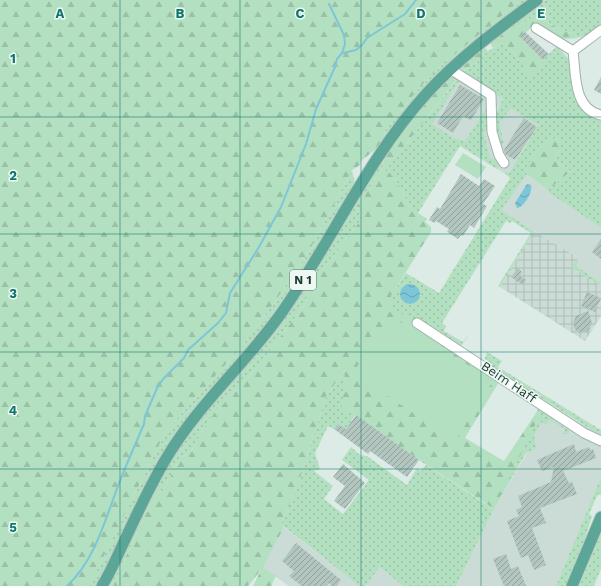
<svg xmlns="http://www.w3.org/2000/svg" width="601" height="586" viewBox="0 0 601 586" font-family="'Work Sans',sans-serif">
	<defs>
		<pattern id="industrial-grid" width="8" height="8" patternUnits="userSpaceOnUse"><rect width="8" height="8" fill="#cbdbd5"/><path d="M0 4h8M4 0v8" fill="none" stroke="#aebdb7"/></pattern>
		<pattern id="grass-dots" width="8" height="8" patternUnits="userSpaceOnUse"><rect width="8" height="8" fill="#b3e0c1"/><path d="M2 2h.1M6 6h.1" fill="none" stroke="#9ac1a6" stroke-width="1.8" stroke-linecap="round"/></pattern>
		<pattern id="forest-firs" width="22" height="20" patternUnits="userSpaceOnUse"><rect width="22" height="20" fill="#b3e0c1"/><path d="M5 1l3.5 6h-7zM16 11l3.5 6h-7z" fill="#9ac1a6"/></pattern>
		<pattern id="water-waves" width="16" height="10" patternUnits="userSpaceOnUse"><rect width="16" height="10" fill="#7dc6d8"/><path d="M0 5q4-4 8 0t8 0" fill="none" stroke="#66a2b0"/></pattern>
		<pattern id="building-hatch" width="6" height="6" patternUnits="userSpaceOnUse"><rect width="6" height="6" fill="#b2c6bf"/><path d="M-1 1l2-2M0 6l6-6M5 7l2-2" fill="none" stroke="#90a29c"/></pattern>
	</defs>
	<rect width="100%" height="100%" fill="#ddebe6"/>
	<path fill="#cbdbd5" d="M461 73 503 99 495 112 503 141 500 122 511 107 538 124 509 173 505 171 504 173 497 169 499 166 490 158 484 132 485 110 465 141 454 138 431 124 459 79Z
		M527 174 548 190V192L601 228V283L575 266 579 258 500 210Z
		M543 400 601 436V477L556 586H456L494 509 527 453 532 449 534 436 542 422 549 420 565 430 563 434 569 430 554 421 548 413 539 407Z
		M284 527 359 586H289L263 568Z
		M380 567 403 586H365Z"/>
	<path fill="url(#industrial-grid)" d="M534 231 579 258 572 267 601 286V316L585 341 500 287Z"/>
	<path fill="url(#grass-dots)" d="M521 0H529L456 56 425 87 386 135 384 132 419 88 443 64Z
		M545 0H601V26L586 35 577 38 574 33C558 32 549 24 538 12L520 27 509 26Z
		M502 43 539 72 543 60 557 46 575 66 579 95 601 115V228L548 192V190L571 171 555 160 560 150 526 167 527 174 501 210 534 231 500 287 498 286 531 233 512 221 510 223 506 221 442 323 446 326 444 331 463 342 470 333 461 346 410 320 391 308V296L406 273 439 293 510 178 504 173 505 171 509 173 538 125 511 108 500 122 503 141 505 142 503 144H499C493 126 493 116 503 99L461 73 477 62 488 51Z
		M458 78 460 79 432 124 454 138 465 141 485 110 487 109 489 131 484 132 490 158 497 160 499 166 497 169 460 146 418 213 427 219 425 222 413 212 394 177 384 172Z
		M400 133 385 156 381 171 357 206 363 217 308 290 306 303 252 374 210 418 191 451 180 458 163 491 154 494 113 586H107L162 475 176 450 201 417 261 347 385 154Z
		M352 170 355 184 301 275 250 345 180 428 159 460 99 583 97 586H89L166 431 242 346 274 303 308 253Z
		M579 258 576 266 601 283V286L571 267Z
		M487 352 502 361 498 367 601 430V436L487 363 485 358Z
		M346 369 342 410 351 409 355 415 346 429 338 424 334 429 328 426 315 453 320 469 314 471 333 486 324 499 343 514 369 480 342 460 351 447 360 455 367 456 407 485 417 468 421 471 426 465 493 509 540 415 536 413 539 407 548 413 554 421 569 430 568 434H562L565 430 549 420 546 425 542 422 534 436 536 448 526 453 494 509 456 586H403L380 567 365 586H359L281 524 298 485 326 396Z
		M601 477V495L598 494 589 514 592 516 577 564 568 586H556Z
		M601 533V569L594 586H579Z"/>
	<path fill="url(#forest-firs)" d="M0 0H521L443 64 419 88 384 132 386 135 382 144 361 161 360 165 352 170 308 253 274 303 242 346 166 431 89 586H0Z
		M538 12C549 24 558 32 574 33L577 38C556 41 552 37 537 23L520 37 543 60 539 72 532 78 524 69 523 60 502 43 493 48 490 42 509 26 520 27Z
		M484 47 488 51 477 62 463 71 461 66Z
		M451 74 456 80 385 171 394 177 413 212 431 227V232L391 296V307L502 377 465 438 504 461 536 413 540 415 494 509 419 460 355 415 351 409 345 412 342 410 345 370 326 396 298 485 281 524 284 527 263 568 276 576 271 586H253L261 570 248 586H113L154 494 163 491 180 458 191 451 210 418 252 374 306 303 308 290 363 217 357 206 381 171 385 157 400 133 428 98Z
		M559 137 560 150 555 160 571 171 548 190 527 174 526 167 547 140Z"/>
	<path fill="#b3e0c1" d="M463 153 486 167 478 179 455 165Z
		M392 317 493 381 455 441 353 373 386 320Z"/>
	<path fill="url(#water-waves)" d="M527 184 531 185C533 192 524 207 517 208L515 203Z
		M400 294a10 10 0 1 1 20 0a10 10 0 1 1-20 0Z"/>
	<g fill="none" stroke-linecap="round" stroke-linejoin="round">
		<path stroke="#7dc6d8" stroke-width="2" d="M343 53 356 50 362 45 367 38 405 14 416 0
			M67 586C95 560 105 520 118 486 126 465 135 445 144 424L145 416 158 386 164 378 184 358 188 350 218 323 226 313 230 293 259 247 281 207 306 144 316 109 335 67 337 59 342 53 345 44 344 35 329 4"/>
	</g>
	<path fill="url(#building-hatch)" d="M525 32 549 54 543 60 520 37Z
		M601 77V94L594 90Z
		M460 85 484 99 471 120 463 116 453 133 437 123Z
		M524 118 537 127 515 160 505 154 504 150Z
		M461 174 479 186 484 179 495 186 483 204 487 206 474 228 470 225 463 236 461 235 458 239 447 232 449 229 436 221 435 223 429 220 437 207 440 209Z
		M601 239V259L592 252Z
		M518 268 522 272 520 276 526 280 523 285 511 277Z
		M587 292 601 298 595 312 581 306Z
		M588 311 592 323 589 330 582 333 575 330 573 323 576 316Z
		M356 415 419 460 407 477 370 451 368 454 334 429 338 424 346 429Z
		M574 444 576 452 589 447 590 450 593 449 596 458 563 471 569 483 572 482 577 494 540 508 546 523 532 528 546 565 534 570 528 555 521 558 507 521 519 516 516 510 522 507 518 496 551 482 554 467 542 471 537 460Z
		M343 464 365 483 345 509 334 501 345 486 333 477Z
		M296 543 341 580 337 586H332L329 583 326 586H302L289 576 294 571 282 561Z
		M506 554 511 569 518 566 526 586H504L493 559Z"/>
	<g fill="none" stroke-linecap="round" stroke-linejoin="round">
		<g stroke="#a0b3ad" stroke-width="11">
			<path id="minor" d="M536 28 573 51 601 30
				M573 51C576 74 573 109 601 115
				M450 69 491 95 492 132 499 155 504 163
				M417 323 584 433 601 441"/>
		</g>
		<g stroke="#c0c8c6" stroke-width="13">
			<path id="major" d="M102 586C110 573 116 559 122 546 136 516 150 485 167 457 198 405 245 364 280 315 331 243 367 159 427 93 460 57 498 29 537 0
				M572 586 601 517"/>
		</g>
		<use href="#minor" stroke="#fff" stroke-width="9"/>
		<use href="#major" stroke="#5ca697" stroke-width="11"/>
	</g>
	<path fill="none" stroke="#0f766e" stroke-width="1" stroke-opacity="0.55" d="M120 0V586M240 0V586M361 0V586M481 0V586M0 117H601M0 234H601M0 352H601M0 469H601"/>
	<g text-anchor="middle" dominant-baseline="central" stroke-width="3" stroke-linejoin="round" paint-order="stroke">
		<rect fill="#eef8f3" stroke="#5c746e" stroke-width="1" x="290" y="270" width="26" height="20" rx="3"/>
		<g font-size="12" font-weight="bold" fill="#1d3c35">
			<text x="303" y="280">N 1</text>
		</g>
		<g font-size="13" fill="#1d3c35" stroke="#eef8f3">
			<text transform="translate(509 382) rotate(34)">Beim Haff</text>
		</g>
	</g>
	<g font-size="13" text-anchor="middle" font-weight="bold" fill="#0f766e" stroke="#eef8f3" stroke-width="3" stroke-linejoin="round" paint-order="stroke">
		<text x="60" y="18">A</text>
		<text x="180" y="18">B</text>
		<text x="300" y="18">C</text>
		<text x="421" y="18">D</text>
		<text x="541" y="18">E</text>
		<text x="13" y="63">1</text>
		<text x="13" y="180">2</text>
		<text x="13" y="298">3</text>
		<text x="13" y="415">4</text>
		<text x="13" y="532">5</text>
	</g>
</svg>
